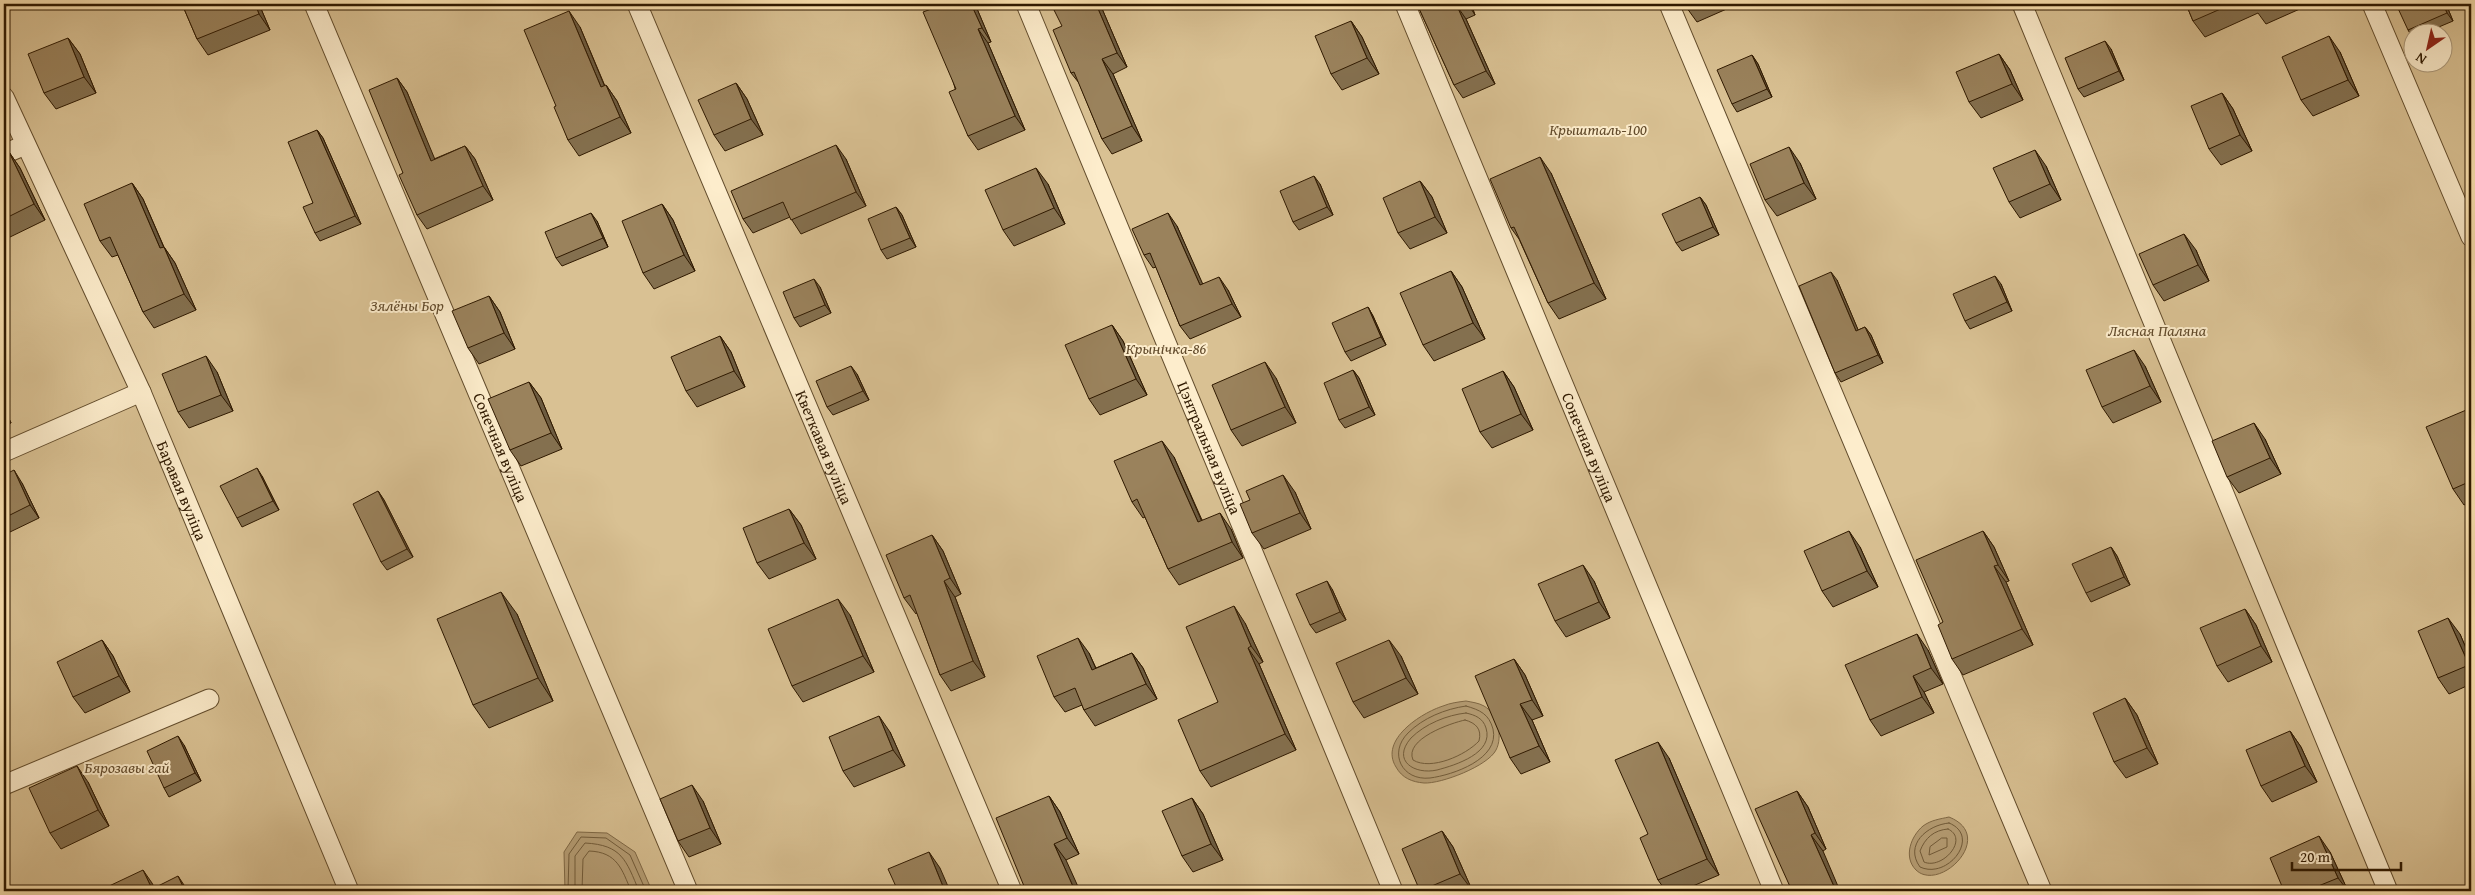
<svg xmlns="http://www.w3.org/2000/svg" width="2475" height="895" viewBox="0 0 2475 895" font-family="'Gentium Book Plus',serif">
	<rect width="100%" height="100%" fill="#fce3b1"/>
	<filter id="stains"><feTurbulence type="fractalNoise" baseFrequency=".004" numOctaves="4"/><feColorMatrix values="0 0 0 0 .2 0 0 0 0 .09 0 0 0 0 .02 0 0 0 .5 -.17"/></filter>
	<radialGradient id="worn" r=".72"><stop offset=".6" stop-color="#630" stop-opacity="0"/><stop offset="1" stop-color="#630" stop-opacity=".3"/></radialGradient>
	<path fill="#d9c193" stroke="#846d4a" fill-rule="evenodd" d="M4 4H2471V891H4ZM2412 32H2442V62H2412Z"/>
	<path fill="#b69e75" stroke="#806946" d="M1466 701C1471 702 1479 703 1484 706 1498 714 1503 737 1496 750 1488 766 1441 784 1424 783 1412 782 1402 778 1396 767 1379 740 1421 713 1443 706 1450 703 1458 702 1466 701Z
		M1949 817C1997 836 1940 893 1916 870 1903 857 1911 836 1923 826 1931 820 1940 819 1949 817Z
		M577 832 607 833 635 852 652 891H565L564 852Z"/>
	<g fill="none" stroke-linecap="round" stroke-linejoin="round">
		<path stroke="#725c3a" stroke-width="1" d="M1466 706C1480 710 1489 714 1493 729 1500 759 1453 775 1430 778 1402 781 1388 753 1408 733 1423 718 1445 709 1466 706Z
			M1466 713C1475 715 1483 718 1486 728 1494 753 1456 765 1437 770 1415 775 1391 761 1411 738 1425 724 1447 715 1466 713Z
			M1465 720C1476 723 1482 729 1479 741 1466 755 1431 771 1413 760 1404 739 1451 723 1465 720Z
			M1949 823C1982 836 1948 880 1920 867 1904 845 1927 825 1949 823Z
			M1948 829C1970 839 1942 870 1924 862L1920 851C1925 838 1934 830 1948 829Z
			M1942 838H1947V847L1929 855 1930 847Z
			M568 891 569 854 581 837 606 838 630 855 646 891
			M575 891V856L585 843C622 845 626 860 639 891
			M582 891 583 859 589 851C617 852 622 869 631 891"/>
		<g stroke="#624c2c" stroke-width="21">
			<g id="service">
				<path id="s1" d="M314 4 688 891"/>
				<path id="s2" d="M637 4 1012 891"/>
				<path id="s3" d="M1026 4 1393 891"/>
				<path id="s4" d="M1405 4 1774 891"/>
				<path d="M1669 4 2042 891"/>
				<path d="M2022 4 2388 891"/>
				<path d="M2372 4 2471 237"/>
				<path id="s5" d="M4 97 141 392 349 891"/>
				<path d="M4 154 25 145"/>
				<path d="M4 452 141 392"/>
				<path d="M4 785 209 699"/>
			</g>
		</g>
		<use href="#service" stroke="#fdedcc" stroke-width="19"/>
	</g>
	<path fill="#84704f" stroke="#2f1900" d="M182 4H259L270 30 208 55 197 39Z
		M932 4H975L991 42 988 43 1025 130 978 150 968 136Z
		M1100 4 1127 67 1113 74 1142 141 1112 154 1102 139 1079 83 1071 73 1062 26Z
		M1417 4H1471L1475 15 1466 19 1495 84 1463 98 1454 85Z
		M1684 4H1738L1697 22Z
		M2186 4H2311L2266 24 2258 13 2205 37 2193 21Z
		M2446 4 2453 21 2427 32H2412V37L2408 30Z
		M1351 21 1362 37 1379 74 1342 90 1331 74Z
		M580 27 605 86 606 85 617 101 631 133 579 156 568 140 556 106Z
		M68 38 80 54 96 93 56 109 44 93Z
		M2111 49 2124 80 2084 97 2078 89Z
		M2340 52 2359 96 2313 116 2301 100Z
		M1999 54 2010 70 2023 100 1981 118 1969 102Z
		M1752 55 1758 64 1772 97 1737 112 1732 104Z
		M397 78 407 92 434 159 465 146 475 159 493 200 427 229 417 215 403 173Z
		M736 83 747 99 763 135 725 151 714 135Z
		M2222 93 2233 109 2252 151 2221 165 2209 149Z
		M317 130 323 138 361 224 320 241 315 233 313 203Z
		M9 152 20 168 45 220 8 238 4 233V155Z
		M846 159 866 206 801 234 790 217 753 233 743 219Z
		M1800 163 1816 199 1777 216 1765 200Z
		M2046 166 2061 200 2020 218 2009 202Z
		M1551 173 1606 299 1559 319 1548 303 1519 239 1511 228Z
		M1420 181 1432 197 1447 233 1410 249 1398 233Z
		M132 183 143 199 164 247 175 263 196 310 154 328 143 312 118 255 112 257 100 241Z
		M1048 184 1065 224 1014 246 1003 230Z
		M1320 184 1333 215 1299 230 1293 222Z
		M1700 197 1706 205 1719 235 1682 251 1676 243Z
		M662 204 673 220 695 271 654 289 643 273Z
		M896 207 902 215 916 247 887 259 881 250Z
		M597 221 608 247 562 266 556 258Z
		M1177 226 1202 284 1228 290 1241 317 1190 339 1180 326 1156 267 1153 268 1144 255Z
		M2196 250 2209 281 2164 301 2153 285Z
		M1451 271 1462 287 1485 339 1434 361 1423 345Z
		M1837 280 1858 330 1865 327 1871 335 1883 363 1841 382 1835 373Z
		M2001 284 2012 311 1970 329 1965 321Z
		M820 287 831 313 800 327 794 318Z
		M489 296 500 312 515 349 479 364 468 348Z
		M1368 307 1373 316 1386 345 1351 361 1345 352Z
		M1112 325 1123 341 1147 395 1100 415 1089 399Z
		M720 336 731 352 745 387 697 407 686 391Z
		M2145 366 2161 402 2113 423 2102 407Z
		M1353 370 1359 378 1375 415 1345 428 1339 420Z
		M1503 371 1514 387 1533 430 1492 448 1480 432Z
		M217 372 233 411 189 428 178 412Z
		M857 374 869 400 833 415 827 407Z
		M1276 378 1296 423 1242 446 1231 430Z
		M529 382 541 398 562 449 521 466 510 450Z
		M4 408 11 423 4 427Z
		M2471 408V502L2464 505 2453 489Z
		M2265 439 2281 474 2239 493 2227 477Z
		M1174 457 1202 520 1231 529 1243 558 1179 585 1168 569 1145 517 1143 518 1132 502Z
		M4 475 22 483 39 518 10 532 6 526 4 527Z
		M262 476 279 510 242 527 237 518Z
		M378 491 384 500 413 557 387 570 381 562Z
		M1295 492 1311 529 1264 549 1252 533 1250 500Z
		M789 509 801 525 816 559 769 579 757 563Z
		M1983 531 1994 547 2009 581 2006 582 2033 645 1963 675 1952 659 1943 622Z
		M932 535 943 551 961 594 955 597 985 677 951 691 940 675 917 613 916 614 904 598Z
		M1860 547 1878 587 1833 607 1822 591Z
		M2111 547 2117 556 2130 585 2091 602 2086 593Z
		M1594 581 1610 618 1566 637 1555 621Z
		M1332 589 1346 620 1316 633 1310 625Z
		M2245 609 2256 625 2272 662 2228 682 2217 666Z
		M517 614 553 701 489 728 473 705Z
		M850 615 874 672 803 702 792 686Z
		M1245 623 1263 662 1259 664 1296 750 1211 787 1200 771 1218 702Z
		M2460 634 2471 660V684L2449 694 2438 678Z
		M102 640 113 656 130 692 85 713 73 697Z
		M1928 650 1943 684 1924 692 1934 713 1881 736 1870 720Z
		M1089 653 1096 668 1132 653 1143 668 1157 699 1095 726 1084 710 1082 705 1065 712 1054 697Z
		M1401 656 1418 694 1364 718 1353 702Z
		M1514 659 1525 675 1543 716 1532 720 1550 762 1521 774 1510 758Z
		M2125 698 2137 715 2158 764 2126 778 2114 762Z
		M2290 731 2301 747 2317 782 2272 802 2261 786Z
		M890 732 905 766 854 787 843 771Z
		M184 745 201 781 169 797 164 788Z
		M1669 758 1719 875 1681 891H1666L1658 880 1648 834Z
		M88 782 109 826 61 849 50 833Z
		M1797 791 1808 807 1826 849 1823 851 1792 891Z
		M1049 796 1060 812 1079 854 1066 860 1026 891Z
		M1192 798 1203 814 1223 860 1193 872 1182 856Z
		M703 801 721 844 689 857 678 841Z
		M1442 831 1453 847 1472 890 1468 891H1420Z
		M2330 852 2348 891H2284Z"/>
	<path fill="#6c5b40" stroke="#2f1900" d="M255 4H259L270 30 259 14Z
		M971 4H975L991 42 982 28Z
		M1096 4H1100L1127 67 1117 53Z
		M1468 4H1471L1475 15Z
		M2443 4H2446L2453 21 2447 13Z
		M1457 6 1466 19 1495 84 1486 71Z
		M569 11 580 27 612 104 601 87Z
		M1351 21 1362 37 1379 74 1367 58Z
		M978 29 988 43 1025 130 1015 116Z
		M2329 36 2340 52 2359 96 2348 80Z
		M68 38 80 54 96 93 84 77Z
		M2105 41 2111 49 2124 80 2119 71Z
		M1999 54 2010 70 2023 100 2012 84Z
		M1752 55 1758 64 1772 97 1767 89Z
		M1102 59 1113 74 1142 141 1132 126Z
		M397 78 407 92 441 174 431 161Z
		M736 83 747 99 763 135 751 119Z
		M606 85 617 101 631 133 620 117Z
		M2222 93 2233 109 2252 151 2240 135Z
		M317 130 323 138 361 224 355 216Z
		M836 145 846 159 866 206 856 192Z
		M465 146 475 159 493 200 483 186Z
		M1789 147 1800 163 1816 199 1804 183Z
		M2035 150 2046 166 2061 200 2050 184Z
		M9 152 20 168 45 220 34 204Z
		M1540 157 1551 173 1606 299 1594 283Z
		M1036 168 1048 184 1065 224 1054 208Z
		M1314 176 1320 184 1333 215 1327 207Z
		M1420 181 1432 197 1447 233 1435 217Z
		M132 183 143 199 171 264 160 248Z
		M1700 197 1706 205 1719 235 1713 227Z
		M662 204 673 220 695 271 684 255Z
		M896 207 902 215 916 247 910 238Z
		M591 213 597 221 608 247 603 238Z
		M1168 213 1177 226 1209 298 1200 285Z
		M2184 234 2196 250 2209 281 2198 265Z
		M164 247 175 263 196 310 184 294Z
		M1451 271 1462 287 1485 339 1473 323Z
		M1831 272 1837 280 1862 339 1856 331Z
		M1995 276 2001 284 2012 311 2007 302Z
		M1219 277 1228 290 1241 317 1232 304Z
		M814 279 820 287 831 313 825 305Z
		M489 296 500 312 515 349 504 333Z
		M1368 307 1373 316 1386 345 1381 337Z
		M1112 325 1123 341 1147 395 1136 379Z
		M1865 327 1871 335 1883 363 1878 355Z
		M720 336 731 352 745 387 734 371Z
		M2134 350 2145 366 2161 402 2150 386Z
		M206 356 217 372 233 411 221 395Z
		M1265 362 1276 378 1296 423 1285 407Z
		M851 366 857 374 869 400 863 391Z
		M1353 370 1359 378 1375 415 1369 407Z
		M1503 371 1514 387 1533 430 1521 414Z
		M529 382 541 398 562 449 551 433Z
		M4 408 11 423 4 413Z
		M2254 423 2265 439 2281 474 2270 458Z
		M1162 441 1174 457 1209 538 1198 522Z
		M257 468 262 476 279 510 273 501Z
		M14 470 22 483 39 518 30 505Z
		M1283 475 1295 492 1311 529 1300 513Z
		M378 491 384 500 413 557 407 549Z
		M789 509 801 525 816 559 804 543Z
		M1220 513 1231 529 1243 558 1232 542Z
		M1849 531 1860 547 1878 587 1867 571Z
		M1983 531 1994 547 2009 581 1998 565Z
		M932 535 943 551 961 594 950 578Z
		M2111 547 2117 556 2130 585 2124 577Z
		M1583 565 1594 581 1610 618 1599 602Z
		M1994 566 2006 582 2033 645 2022 629Z
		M944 581 955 597 985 677 973 661Z
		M1327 581 1332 589 1346 620 1340 612Z
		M501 592 517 614 553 701 538 678Z
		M838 599 850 615 874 672 863 656Z
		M1234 606 1245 623 1263 662 1251 646Z
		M2245 609 2256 625 2272 662 2261 646Z
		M2448 618 2460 634 2471 660V668L2469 665Z
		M1917 634 1928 650 1943 684 1931 668Z
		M1078 638 1089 653 1103 685 1092 670Z
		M102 640 113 656 130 692 119 676Z
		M1389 640 1401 656 1418 694 1406 678Z
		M1248 648 1259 664 1296 750 1285 734Z
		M1132 653 1143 668 1157 699 1146 684Z
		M1514 659 1525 675 1543 716 1532 700Z
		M1913 676 1924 692 1934 713 1922 697Z
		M2125 698 2137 715 2158 764 2147 748Z
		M1520 704 1532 720 1550 762 1539 746Z
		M879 716 890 732 905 766 893 750Z
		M2290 731 2301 747 2317 782 2305 766Z
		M178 736 184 745 201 781 195 773Z
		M1658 742 1669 758 1719 875 1707 859Z
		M77 766 88 782 109 826 98 810Z
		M692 785 703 801 721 844 710 828Z
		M1797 791 1808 807 1826 849 1815 833Z
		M1049 796 1060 812 1079 854 1067 838Z
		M1192 798 1203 814 1223 860 1211 844Z
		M1442 831 1453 847 1472 890 1460 874Z
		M1811 835 1823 851 1840 891H1836Z
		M2319 836 2330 852 2348 891 2338 878Z
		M1054 844 1066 860 1080 891H1075Z
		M929 852 940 868 950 891H946L944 889Z
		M143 870 152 883 156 891 152 889Z
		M178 876 188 891H185Z"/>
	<path fill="#9a825c" stroke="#2f1900" d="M182 4H255L259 14 197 39Z
		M932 4H971L982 28 978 29 1015 116 968 136 949 92 956 89 923 12 934 8Z
		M1051 4H1096L1117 53 1102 59 1132 126 1102 139 1074 72 1071 73 1053 30 1062 26Z
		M1417 4H1462L1457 6 1486 71 1454 85Z
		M1684 4H1691L1685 6Z
		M2186 4H2232L2193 21Z
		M2253 4H2264L2255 8Z
		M2396 4H2443L2447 13 2408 30Z
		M569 11 601 87 606 85 620 117 568 140 554 107 556 106 524 30Z
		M1351 21 1367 58 1331 74 1315 36Z
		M2329 36 2348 80 2301 100 2282 57Z
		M68 38 84 77 44 93 28 54Z
		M2105 41 2119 71 2078 89 2065 58Z
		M1999 54 2012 84 1969 102 1956 72Z
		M1752 55 1767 89 1732 104 1717 70Z
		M397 78 431 161 465 146 483 186 417 215 399 175 403 173 369 90Z
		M736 83 751 119 714 135 698 100Z
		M2222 93 2240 135 2209 149 2191 106Z
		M317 130 355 216 315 233 303 207 313 203 288 142Z
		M836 145 856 192 791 220 783 202 743 219 731 191Z
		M1789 147 1804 183 1765 200 1750 164Z
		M2035 150 2050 184 2009 202 1993 168Z
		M9 152 34 204 4 219V155Z
		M1540 157 1594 283 1548 303 1514 227 1511 228 1490 179Z
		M1036 168 1054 208 1003 230 985 190Z
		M1314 176 1327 207 1293 222 1280 191Z
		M1420 181 1435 217 1398 233 1383 198Z
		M132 183 160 248 164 247 184 294 143 312 110 237 100 241 84 204Z
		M1700 197 1713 227 1676 243 1662 214Z
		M662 204 684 255 643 273 622 221Z
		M896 207 910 238 881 250 868 219Z
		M591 213 603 238 556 258 545 232Z
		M1168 213 1200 285 1219 277 1232 304 1180 326 1150 253 1144 255 1132 229Z
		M2184 234 2198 265 2153 285 2139 254Z
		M1451 271 1473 323 1423 345 1400 293Z
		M1831 272 1856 331 1865 327 1878 355 1835 373 1799 286Z
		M1995 276 2007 302 1965 321 1953 294Z
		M814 279 825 305 794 318 783 292Z
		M489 296 504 333 468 348 452 311Z
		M1368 307 1381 337 1345 352 1332 323Z
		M1112 325 1136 379 1089 399 1065 345Z
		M720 336 734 371 686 391 671 357Z
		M2134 350 2150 386 2102 407 2086 370Z
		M206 356 221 395 178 412 162 374Z
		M1265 362 1285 407 1231 430 1212 385Z
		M851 366 863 391 827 407 816 381Z
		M1353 370 1369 407 1339 420 1324 383Z
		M1503 371 1521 414 1480 432 1462 389Z
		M529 382 551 433 510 450 488 399Z
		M2471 408V481L2453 489 2426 427Z
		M2254 423 2270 458 2227 477 2212 441Z
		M1162 441 1198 522 1220 513 1232 542 1168 569 1137 499 1132 502 1114 461Z
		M257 468 273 501 237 518 220 486Z
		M14 470 30 505 4 518V475Z
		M1283 475 1300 513 1252 533 1240 504 1250 500 1246 491Z
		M378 491 407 549 381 562 353 504Z
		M789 509 804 543 757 563 743 528Z
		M1849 531 1867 571 1822 591 1804 551Z
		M1983 531 1998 565 1994 566 2022 629 1952 659 1938 625 1943 622 1916 560Z
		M932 535 950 578 944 581 973 661 940 675 910 595 904 598 886 555Z
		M2111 547 2124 577 2086 593 2072 564Z
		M1583 565 1599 602 1555 621 1538 584Z
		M1327 581 1340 612 1310 625 1296 594Z
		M501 592 538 678 473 705 437 619Z
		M838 599 863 656 792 686 768 629Z
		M1234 606 1251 646 1248 648 1285 734 1200 771 1178 720 1218 702 1186 627Z
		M2245 609 2261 646 2217 666 2200 628Z
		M2448 618 2469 665 2438 678 2418 631Z
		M1917 634 1931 668 1913 676 1922 697 1870 720 1845 665Z
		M1078 638 1092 670 1132 653 1146 684 1084 710 1075 688 1054 697 1037 656Z
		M102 640 119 676 73 697 57 662Z
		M1389 640 1406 678 1353 702 1336 663Z
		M1514 659 1532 700 1520 704 1539 746 1510 758 1475 676Z
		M2125 698 2147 748 2114 762 2093 713Z
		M879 716 893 750 843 771 829 737Z
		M2290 731 2305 766 2261 786 2246 750Z
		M178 736 195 773 164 788 147 751Z
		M1658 742 1707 859 1658 880 1640 838 1648 834 1615 760Z
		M77 766 98 810 50 833 29 788Z
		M692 785 710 828 678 841 660 799Z
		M1797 791 1815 833 1811 835 1836 891H1792L1755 809Z
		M1049 796 1067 838 1054 844 1075 891H1026L996 818Z
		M1192 798 1211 844 1182 856 1162 811Z
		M1442 831 1460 874 1420 891 1402 849Z
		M2319 836 2338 878 2306 891H2284L2270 858Z
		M929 852 944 889 938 891H898L888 869Z
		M143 870 152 889 178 876 185 891H109L107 887Z"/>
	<g text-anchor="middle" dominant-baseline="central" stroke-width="4" stroke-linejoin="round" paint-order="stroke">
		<g font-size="16" font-style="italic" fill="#624b2c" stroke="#fdedcc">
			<text x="1598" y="129">Крышталь-100</text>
			<text x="407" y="305">Зялёны Бор</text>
			<text x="2157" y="330">Лясная Паляна</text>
			<text x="1166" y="348">Крынічка-86</text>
			<text x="127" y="767">Бярозавы гай</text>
		</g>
		<g font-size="16" fill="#2f1900" stroke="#fdedcc">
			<text stroke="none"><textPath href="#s1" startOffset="481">Сонечная вуліца</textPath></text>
			<text stroke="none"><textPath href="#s2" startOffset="481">Кветкавая вуліца</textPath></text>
			<text stroke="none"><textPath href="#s3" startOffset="480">Цэнтральная вуліца</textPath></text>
			<text stroke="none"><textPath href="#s4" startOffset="480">Сонечная вуліца</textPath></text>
			<text stroke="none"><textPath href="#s5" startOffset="432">Баравая вуліца</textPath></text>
		</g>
	</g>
	<rect width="2475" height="895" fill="none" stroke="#fce3b1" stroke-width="20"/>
	<rect x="5" y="5" width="2465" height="885" fill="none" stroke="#2f1900" stroke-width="2.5"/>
	<rect x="10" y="10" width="2455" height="875" fill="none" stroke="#2f1900"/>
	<g transform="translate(2428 48) rotate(214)"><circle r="24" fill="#fdedcc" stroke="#ab987a"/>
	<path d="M0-4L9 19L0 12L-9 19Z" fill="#8f2418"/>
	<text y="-8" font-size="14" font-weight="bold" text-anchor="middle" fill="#2f1900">N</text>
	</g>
	<path d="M2292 862v8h109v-8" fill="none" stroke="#2f1900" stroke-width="2.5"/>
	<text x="2300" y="862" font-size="15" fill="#2f1900" stroke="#fdedcc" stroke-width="4" paint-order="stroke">20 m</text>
	<rect width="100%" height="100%" filter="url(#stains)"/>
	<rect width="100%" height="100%" fill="url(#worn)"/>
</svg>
